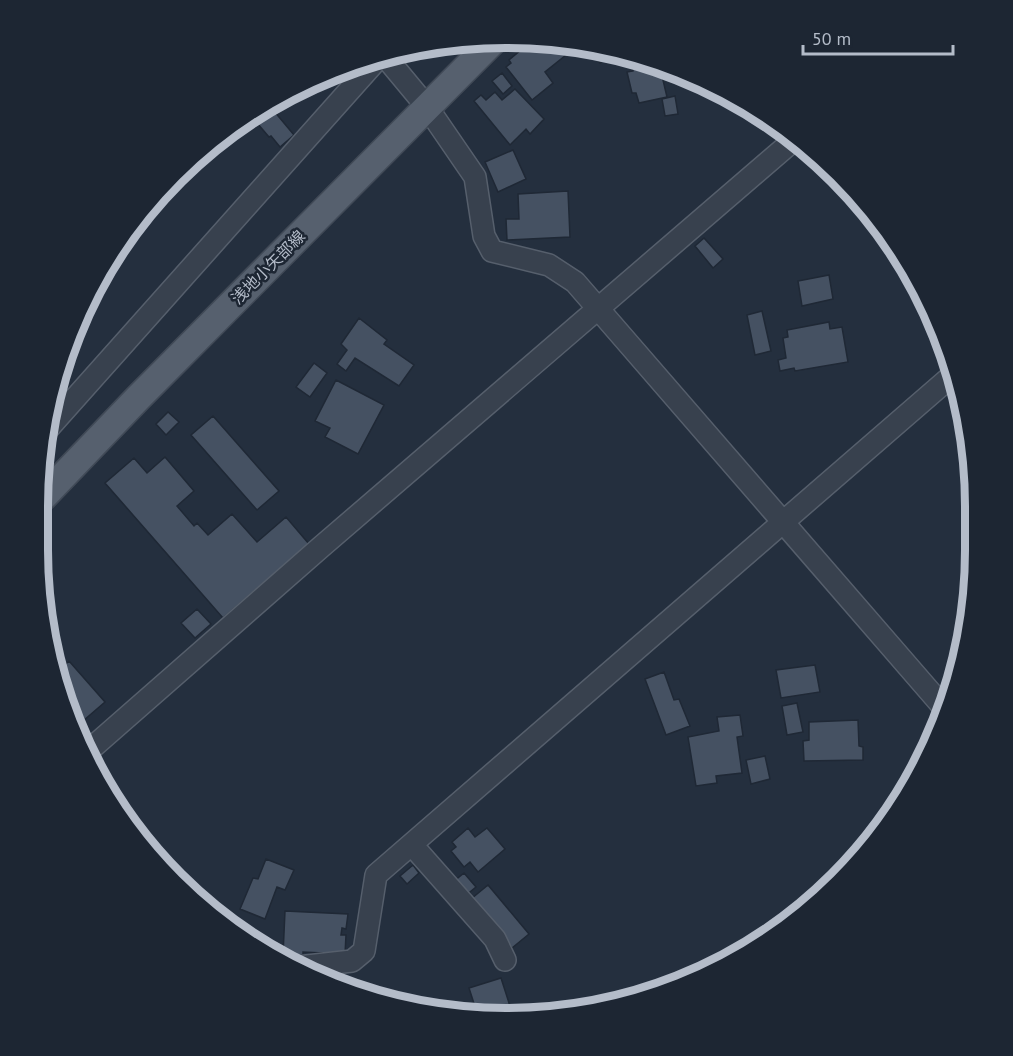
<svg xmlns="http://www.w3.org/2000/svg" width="1013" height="1056" viewBox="0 0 1013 1056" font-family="'PT Sans','Noto Sans JP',sans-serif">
	<rect width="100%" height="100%" fill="#242f3e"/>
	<path fill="#455162" stroke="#1f2835" stroke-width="1.5" d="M533 40 563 41 571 51 545 72 553 83 532 100 506 67 511 63 509 60Z
		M566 41H567L591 47 578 57Z
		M593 47 613 52 600 63 590 50Z
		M643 59 659 63 667 97 639 103 636 93H632L627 72 633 71 632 66 644 63Z
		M502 73 512 86 503 94 492 81Z
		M515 89 544 119 530 134 526 129 510 145 474 101 481 95 486 100 495 92 502 100Z
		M675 96 678 114 665 116 662 99Z
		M271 103 269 105 294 135 280 147 271 136 269 137 251 116Z
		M513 150 526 179 498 192 485 162Z
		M568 191 570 237 507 240 506 219H519L518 194Z
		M704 238 723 259 713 268 695 246Z
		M829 275 833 299 802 306 798 281Z
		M762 311 771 351 755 355 747 315Z
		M359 318 387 340 384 344 414 365 399 386 355 358 346 371 337 364 347 350 341 344Z
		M829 322 830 329 842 327 848 362 795 371 794 368 780 371 778 360 786 358 783 338 788 337 787 330Z
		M314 363 327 373 310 397 296 387Z
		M336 380 384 405 358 454 325 437 330 428 315 421Z
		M168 412 179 422 166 435 156 424Z
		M213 416 279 491 257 510 191 435Z
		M165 457 194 491 177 506 194 526 197 523 208 535 232 514 257 542 286 517 309 544 223 618 105 483 134 458 147 473Z
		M197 609 211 624 195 638 181 623Z
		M69 661 105 702 83 721 86 724 76 734 56 673Z
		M815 665 820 692 781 698 776 670Z
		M664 672 674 700 679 699 690 726 666 735 645 679Z
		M797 703 803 732 787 735 782 706Z
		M740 715 743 736 737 737 742 773 716 776 717 783 696 786 688 737 719 731 717 717Z
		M858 720 859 746 863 747V760L804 761 803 741 809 740V722Z
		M765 756 770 779 751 784 746 760Z
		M468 828 475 837 487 828 505 849 478 872 470 862 464 867 451 851 456 847 452 842Z
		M266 859 294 870 285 890 277 887 265 919 240 909 253 878 258 879Z
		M413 865 419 873 407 884 400 876Z
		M464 873 476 887 465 896 453 882Z
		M488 885 529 934 512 948 471 899Z
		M822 887 825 892 795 917 791 913Z
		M285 911 348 914 346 929 342 928 341 935H346L345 954 303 952V955H283Z
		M501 978 510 1006 478 1016 469 988Z"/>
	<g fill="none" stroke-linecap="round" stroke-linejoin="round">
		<g stroke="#565f6c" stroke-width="24">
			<path id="minor" d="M383 54 427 107 475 177 484 236 492 251 549 265 575 282 945 709
				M45 432 381 55
				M86 753 321 547 795 139
				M412 845 495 939 505 960
				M298 967 352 961 364 951 376 875 955 373"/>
		</g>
		<g stroke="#414a57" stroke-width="30">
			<path id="major" d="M43 497 138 398 495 39"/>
		</g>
		<use href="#minor" stroke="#38414e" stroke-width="21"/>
		<use href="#major" stroke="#56606e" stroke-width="27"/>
	</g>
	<g text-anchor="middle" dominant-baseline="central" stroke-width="5" stroke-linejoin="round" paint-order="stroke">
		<g font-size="16" fill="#b4bcc9" stroke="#1d2633">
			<text transform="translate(268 267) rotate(-45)">浅地小矢部線</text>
		</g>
	</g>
	<path d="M0 0H1013V1056H0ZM506 48H507A458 458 0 0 1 965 506V550A458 458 0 0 1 507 1008H506A458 458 0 0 1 48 550V506A458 458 0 0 1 506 48Z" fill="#1d2633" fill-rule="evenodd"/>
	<path fill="none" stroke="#b4bcc9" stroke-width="8" d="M506 48H507A458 458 0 0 1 965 506V550A458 458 0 0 1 507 1008H506A458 458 0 0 1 48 550V506A458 458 0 0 1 506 48Z"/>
	<path d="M803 45v9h150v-9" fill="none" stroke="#b4bcc9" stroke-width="3"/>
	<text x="812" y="45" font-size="18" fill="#b4bcc9" stroke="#1d2633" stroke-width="4.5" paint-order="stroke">50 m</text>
</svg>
